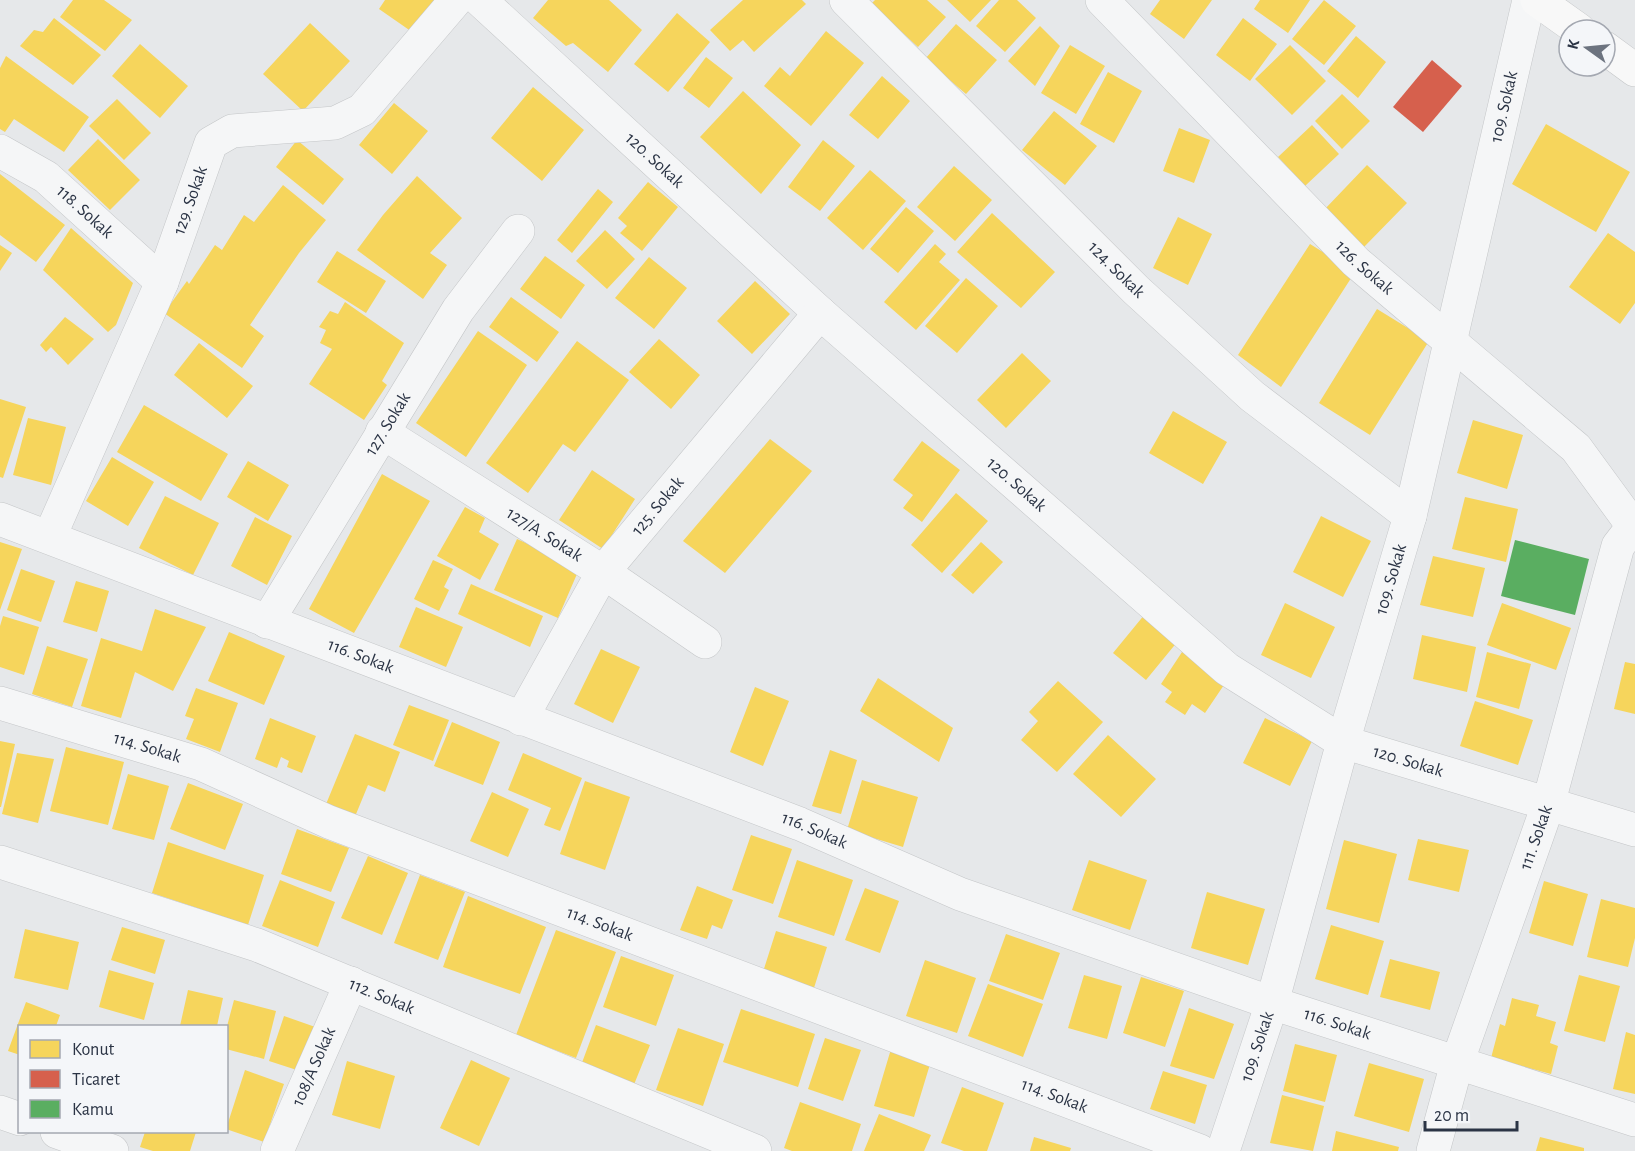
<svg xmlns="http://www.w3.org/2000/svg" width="1635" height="1151" viewBox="0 0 1635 1151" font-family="'Alegreya Sans',sans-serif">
	<rect width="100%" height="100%" fill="#e6e8ea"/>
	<path fill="#f6d55c" d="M73 0H104L132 20 105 51 60 17Z
		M385 0H437L415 34 379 9Z
		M548 0H609L642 30 608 72 573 43 566 46 533 18Z
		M743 0H802L806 4 754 52 743 40 730 51 710 30Z
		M875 0H927L946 17 918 47 871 4Z
		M947 0H991L970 22Z
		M999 0H1017L1036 18 1005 52 976 26Z
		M1160 0H1212L1184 39 1150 14Z
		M1260 0H1310L1288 33 1254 9Z
		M1324 0 1356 26 1324 65 1292 39Z
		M677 13 710 42 668 92 634 64Z
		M54 18 101 55 73 85 20 46 34 30 43 32Z
		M1243 18 1277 44 1250 81 1216 55Z
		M310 23 350 61 303 111 263 74Z
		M956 24 997 60 966 94 925 59Z
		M1040 26 1060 46 1035 86 1008 61Z
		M826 31 864 63 811 126 764 86 780 67 790 76Z
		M1356 36 1386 62 1358 98 1327 71Z
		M140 44 188 86 160 118 112 76Z
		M1070 45 1105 66 1076 114 1041 93Z
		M1290 45 1326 81 1292 115 1255 79Z
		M6 56 89 117 64 152 14 119 5 132 0 129V68Z
		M706 57 733 78 709 108 683 88Z
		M1108 72 1142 91 1114 143 1080 124Z
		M882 76 910 101 878 139 849 115Z
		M533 87 584 130 542 181 491 138Z
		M743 91 801 145 761 194 700 137Z
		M1342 94 1370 121 1342 149 1315 121Z
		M117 99 151 133 124 160 89 126Z
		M394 103 428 131 392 174 359 145Z
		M1054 111 1097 146 1065 185 1022 150Z
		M1546 124 1630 172 1596 232 1512 184Z
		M1312 125 1339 154 1305 186 1278 157Z
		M1179 128 1210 140 1194 183 1163 171Z
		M98 139 140 180 110 210 68 170Z
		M297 140 344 179 323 205 276 167Z
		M823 140 855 166 820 211 788 187Z
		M1367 165 1407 203 1363 248 1324 210Z
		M954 166 992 200 955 241 917 207Z
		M870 170 906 201 863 250 827 218Z
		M0 174 65 225 36 262 0 235Z
		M417 176 462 218 430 253 447 265 423 299 357 250 383 215Z
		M648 182 678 207 642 251 620 233 627 226 618 218Z
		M283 185 326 220 299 253 250 325 264 336 242 368 164 313 187 281 189 284 215 245 222 250 244 215 254 222Z
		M598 189 613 202 572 253 557 240Z
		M906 207 934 231 898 273 870 249Z
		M992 213 1055 272 1021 308 957 252Z
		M1178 217 1212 234 1188 285 1153 268Z
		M71 228 133 283 116 325 108 332 43 270Z
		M605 230 635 259 607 289 576 261Z
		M1608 233 1635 252V303L1620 324 1569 287Z
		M935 244 946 254 939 262 960 280 916 330 884 302Z
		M1310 244 1355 272 1281 387 1238 355Z
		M0 245 12 253 0 271Z
		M337 251 386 281 366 313 317 282Z
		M545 256 585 285 561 319 520 289Z
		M649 257 687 288 654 329 615 298Z
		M966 278 998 306 957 353 925 326Z
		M755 281 790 314 752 354 717 321Z
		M511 297 559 332 537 362 489 327Z
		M345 302 404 343 382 381 387 385 364 420 309 384 332 349 320 343 326 330 319 327 330 311 338 314Z
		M1377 309 1429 341 1370 435 1319 403Z
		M65 317 94 339 68 365 51 347 46 352 40 345Z
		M478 331 527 365 466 457 416 423Z
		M659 339 700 375 671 409 629 372Z
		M577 341 629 380 575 452 563 444 528 493 486 463Z
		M199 343 253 386 227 418 174 375Z
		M1022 353 1051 381 1006 428 977 400Z
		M0 399 26 407 3 478 0 477Z
		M144 405 228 454 201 501 117 452Z
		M1173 411 1227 442 1203 484 1149 453Z
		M28 418 66 427 51 485 13 475Z
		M1473 420 1523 435 1507 489 1457 473Z
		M770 439 812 471 725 573 683 541Z
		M922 441 960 470 922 522 903 508 913 495 893 480Z
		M112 457 154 482 128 526 86 501Z
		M248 461 289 485 268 521 227 497Z
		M592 470 635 499 603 549 559 520Z
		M382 474 430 501 354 633 309 609Z
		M956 493 988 521 942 573 911 545Z
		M165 496 219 523 193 575 139 548Z
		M1465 497 1518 509 1506 562 1452 549Z
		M465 507 485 518 479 532 499 544 480 580 437 556Z
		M1321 516 1371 541 1343 597 1293 572Z
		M255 517 292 536 267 585 231 566Z
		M517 539 580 567 558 618 494 590Z
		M0 542 22 549 0 610Z
		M981 542 1003 562 973 594 951 575Z
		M1433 556 1485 568 1473 617 1420 605Z
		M433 560 453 569 444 587 449 590 439 611 414 599Z
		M21 569 55 581 41 622 7 610Z
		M76 581 109 591 97 632 63 622Z
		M471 584 543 616 530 647 458 614Z
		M1285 603 1335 627 1311 678 1261 655Z
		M1502 603 1571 628 1556 670 1487 645Z
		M416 607 463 627 446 667 399 647Z
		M155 609 206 627 173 691 135 672 121 718 81 706 101 638 142 651Z
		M1145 614 1178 641 1146 680 1113 653Z
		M3 616 39 627 24 675 0 667V626Z
		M229 632 285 656 264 705 208 681Z
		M1422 635 1476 647 1467 692 1413 679Z
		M47 646 88 659 72 707 32 694Z
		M601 649 640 667 613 723 574 704Z
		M1184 649 1228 679 1205 713 1192 704 1185 715 1165 702 1172 692 1161 684Z
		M1487 652 1531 664 1519 709 1476 697Z
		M1625 662 1635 664V714L1614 709Z
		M878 678 953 728 939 762 860 711Z
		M1058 681 1103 722 1057 772 1021 740 1038 721 1029 712Z
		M755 687 789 701 763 766 730 752Z
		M196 688 238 703 220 752 186 739 194 719 185 716Z
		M1475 701 1533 720 1518 765 1460 746Z
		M409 705 449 720 433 761 393 745Z
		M270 718 316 736 302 773 287 767 289 761 281 757 277 768 255 759Z
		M1265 718 1312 741 1290 786 1243 763Z
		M452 722 500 742 483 785 434 766Z
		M355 734 400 752 385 792 368 785 354 819 324 809Z
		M1108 735 1156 779 1121 817 1073 774Z
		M0 741 15 744 1 807H0Z
		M66 747 124 762 108 825 50 811Z
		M830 750 857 760 841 814 812 806Z
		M17 753 54 759 38 823 2 814Z
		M523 753 582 778 560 831 544 825 551 808 508 790Z
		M128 774 169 786 154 840 112 829Z
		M862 780 918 797 903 847 847 830Z
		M585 781 630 797 605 870 560 854Z
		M188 783 243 804 225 850 170 829Z
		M492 792 529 809 508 857 470 841Z
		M297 829 349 848 331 892 281 874Z
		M751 835 792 849 773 904 732 890Z
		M1418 839 1469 850 1459 892 1408 880Z
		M1344 840 1397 854 1379 923 1326 909Z
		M168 842 264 875 248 925 152 893Z
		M368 856 408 873 382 935 341 918Z
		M797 860 853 880 834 936 778 917Z
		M1089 860 1147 880 1130 930 1072 910Z
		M420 875 465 892 438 960 394 943Z
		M280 880 335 902 318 947 262 926Z
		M1544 881 1588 894 1573 946 1529 933Z
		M697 886 733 900 722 929 712 925 707 939 680 930Z
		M865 888 899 901 880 953 845 940Z
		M1207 892 1265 909 1248 965 1191 948Z
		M468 896 546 927 520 994 443 967Z
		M1601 899 1635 908V938L1628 967 1587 957Z
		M1331 925 1384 941 1368 995 1315 979Z
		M122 927 165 940 155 974 111 960Z
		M25 929 79 942 68 990 14 978Z
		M556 930 616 952 576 1058 516 1035Z
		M776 931 827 947 813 991 762 975Z
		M1006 934 1060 953 1043 1000 989 981Z
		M621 956 674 975 656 1026 603 1007Z
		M1390 959 1440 972 1430 1010 1380 997Z
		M925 960 976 978 957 1033 906 1016Z
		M109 970 154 983 144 1020 99 1007Z
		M1084 975 1122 986 1107 1039 1068 1028Z
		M1579 975 1620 986 1605 1042 1564 1031Z
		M1141 977 1184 991 1165 1047 1123 1033Z
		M988 984 1043 1004 1023 1057 968 1036Z
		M188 990 223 998 217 1026H180Z
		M1512 998 1539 1005 1536 1016 1556 1022 1550 1043 1558 1046 1551 1074 1491 1058 1500 1024 1505 1026Z
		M234 1000 276 1011 264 1059 226 1049V1030Z
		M26 1002 60 1015 56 1026H20V1055L8 1051Z
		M1189 1008 1234 1024 1214 1079 1170 1066Z
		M741 1009 815 1034 798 1087 723 1062Z
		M284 1016 321 1029 306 1073 269 1061Z
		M596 1025 650 1045 633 1087 580 1068Z
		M678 1028 724 1044 703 1106 656 1090Z
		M1626 1032 1635 1035V1094L1613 1089Z
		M825 1038 861 1050 843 1101 808 1089Z
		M1295 1044 1337 1055 1325 1102 1283 1091Z
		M891 1049 931 1061 914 1117 874 1106Z
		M471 1060 510 1078 479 1146 440 1128Z
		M347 1061 395 1076 380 1129 332 1115Z
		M1369 1063 1424 1079 1409 1132 1354 1116Z
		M245 1070 284 1084 264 1142 226 1129Z
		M1163 1071 1207 1085 1195 1124 1150 1109Z
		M962 1087 1004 1103 987 1151H964L941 1143Z
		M1282 1095 1324 1106 1313 1151 1270 1143Z
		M800 1102 861 1124 852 1151H792L784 1148Z
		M879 1114 931 1135 924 1151H864Z
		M1336 1131 1399 1147 1398 1151H1332Z
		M145 1132H196L190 1151H153L140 1147Z
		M1034 1137 1071 1148 1070 1151H1030Z
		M1540 1137 1584 1148V1151H1536Z"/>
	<path fill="#d6604d" d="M1432 60 1462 86 1423 132 1393 107Z"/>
	<path fill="#5aae61" d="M1515 540 1589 559 1575 615 1501 596Z"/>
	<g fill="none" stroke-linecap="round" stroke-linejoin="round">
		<g stroke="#c4c6c8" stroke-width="34">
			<g id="minor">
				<path id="s1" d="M480 0 820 313 1227 669 1343 742 1635 830"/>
				<path id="s2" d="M846 0 1136 290 1252 396 1410 516"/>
				<path id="s3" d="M1102 0 1356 262 1576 448 1633 526"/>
				<path id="s4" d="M0 151 46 177 162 282"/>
				<path id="s5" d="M382 432 603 572 705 642"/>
				<path id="s6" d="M0 519 800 824 960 894 1272 1003 1635 1120"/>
				<path id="s7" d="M50 536 162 282 211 143 232 131 335 123 362 110 456 0"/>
				<path id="s8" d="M267 622 458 310 518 231"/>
				<path id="s9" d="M0 703 201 764 329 822 1200 1151"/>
				<path id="s10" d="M521 719 603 572 820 313"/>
				<path id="s11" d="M0 862 257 945 755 1151"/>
				<path d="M0 1112 20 1119"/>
				<path d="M57 1132 112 1151"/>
				<path id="s12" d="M277 1151 351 983"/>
				<path id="s13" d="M1433 1151 1457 1063 1548 805 1618 546 1635 524"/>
			</g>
		</g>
		<g stroke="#c4c6c8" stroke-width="34">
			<g id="tertiary">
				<path id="s14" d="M1223 1151 1272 1003 1343 742 1410 516 1529 0"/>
			</g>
		</g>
		<g stroke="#c4c6c8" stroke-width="34">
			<path id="secondary" d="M1537 0 1579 30
				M1605 48 1635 70"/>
		</g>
		<use href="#minor" stroke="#f5f6f7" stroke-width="33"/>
		<use href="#tertiary" stroke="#f5f6f7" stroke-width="33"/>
		<use href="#secondary" stroke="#f8f8f8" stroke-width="33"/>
	</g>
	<g text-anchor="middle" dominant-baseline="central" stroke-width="6" stroke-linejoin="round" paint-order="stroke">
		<g font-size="18" fill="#2b3445" stroke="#f4f6f9">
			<text stroke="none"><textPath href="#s14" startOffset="1082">109. Sokak</textPath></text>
			<text stroke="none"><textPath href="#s1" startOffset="237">120. Sokak</textPath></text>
			<text stroke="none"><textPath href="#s7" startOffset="364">129. Sokak</textPath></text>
			<text stroke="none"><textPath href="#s4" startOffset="105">118. Sokak</textPath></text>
			<text stroke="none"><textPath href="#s3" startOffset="375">126. Sokak</textPath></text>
			<text stroke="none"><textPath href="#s2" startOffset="382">124. Sokak</textPath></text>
			<text stroke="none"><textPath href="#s8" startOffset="232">127. Sokak</textPath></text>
			<text stroke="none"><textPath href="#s1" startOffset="723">120. Sokak</textPath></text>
			<text stroke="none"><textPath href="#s10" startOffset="254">125. Sokak</textPath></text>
			<text stroke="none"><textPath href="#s5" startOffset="192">127/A. Sokak</textPath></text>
			<text stroke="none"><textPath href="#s14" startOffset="596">109. Sokak</textPath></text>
			<text stroke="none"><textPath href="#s6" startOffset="386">116. Sokak</textPath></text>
			<text stroke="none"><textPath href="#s9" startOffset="154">114. Sokak</textPath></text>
			<text stroke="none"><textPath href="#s1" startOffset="1208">120. Sokak</textPath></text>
			<text stroke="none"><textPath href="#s6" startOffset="872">116. Sokak</textPath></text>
			<text stroke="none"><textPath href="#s13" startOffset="330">111. Sokak</textPath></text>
			<text stroke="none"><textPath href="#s9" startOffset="640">114. Sokak</textPath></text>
			<text stroke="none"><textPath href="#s11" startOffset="405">112. Sokak</textPath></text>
			<text stroke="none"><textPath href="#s6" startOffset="1430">116. Sokak</textPath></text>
			<text stroke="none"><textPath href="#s14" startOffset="110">109. Sokak</textPath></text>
			<text stroke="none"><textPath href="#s12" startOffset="92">108/A Sokak</textPath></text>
			<text stroke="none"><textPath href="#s9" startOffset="1126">114. Sokak</textPath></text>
		</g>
	</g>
	<rect x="18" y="1025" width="210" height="108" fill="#f4f6f9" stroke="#a4a8b1" stroke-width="1.5"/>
	<rect x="30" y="1040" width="30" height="18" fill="#f6d55c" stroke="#a4a8b1" stroke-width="1.5"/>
	<text x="72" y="1055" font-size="18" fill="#2b3445">Konut</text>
	<rect x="30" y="1070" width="30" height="18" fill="#d6604d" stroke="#a4a8b1" stroke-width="1.5"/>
	<text x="72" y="1085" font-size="18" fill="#2b3445">Ticaret</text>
	<rect x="30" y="1100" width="30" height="18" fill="#5aae61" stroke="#a4a8b1" stroke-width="1.5"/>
	<text x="72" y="1115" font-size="18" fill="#2b3445">Kamu</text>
	<g transform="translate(1587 48) rotate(285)"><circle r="28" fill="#f4f6f9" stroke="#a4a8b1" stroke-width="1.5"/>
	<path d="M0-4.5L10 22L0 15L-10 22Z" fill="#6c737f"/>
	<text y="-9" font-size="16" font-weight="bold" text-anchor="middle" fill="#2b3445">K</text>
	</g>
	<path d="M1425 1121v9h92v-9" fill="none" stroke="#2b3445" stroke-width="3"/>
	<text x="1434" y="1121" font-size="18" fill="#2b3445" stroke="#f4f6f9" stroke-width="4.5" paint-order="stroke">20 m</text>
</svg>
